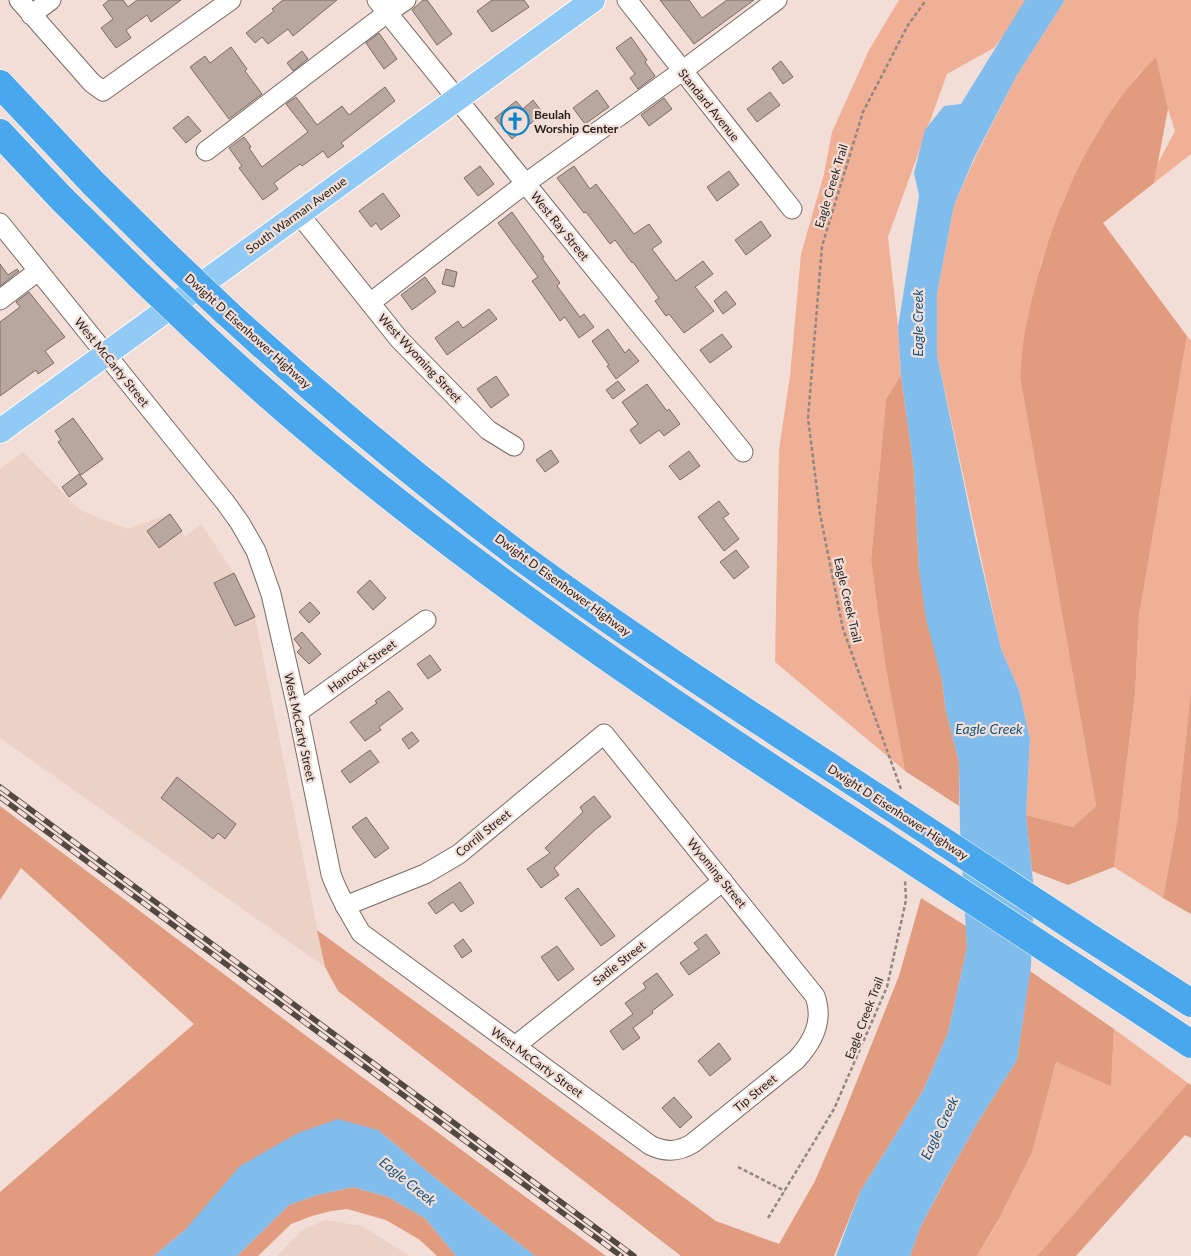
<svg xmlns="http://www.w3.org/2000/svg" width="1191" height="1256" viewBox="0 0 1191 1256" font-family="Lato,sans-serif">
	<rect width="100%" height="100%" fill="#f2ded7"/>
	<path fill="#ecd1c7" d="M23 452 80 510 127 529 170 514 185 537 201 524 234 573 255 617 325 967 0 738V469Z
		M325 1220 362 1226 410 1256H277L302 1230Z"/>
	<path fill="#efb096" d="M899 0H1030L994 48 947 74 888 237 898 327 901 375 886 399 871 560 885 664 905 771 775 662 779 450 790 376 801 254 824 174 832 132 869 50Z
		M1065 0H1191V154L1154 183 1158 163 1175 131 1168 109 1156 58 1137 76 1096 134 1064 199 1041 263 1020 377 1096 806 1073 827 1026 815 1030 739 1019 690 1001 649 937 355V294L954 205 976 156 1017 75Z
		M1187 336 1191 341V689L1177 822 1163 898 1114 867 1135 695 1139 616Z
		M1114 1029 1188 1083 1037 1256H977L996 1225 1032 1153 1056 1062 1111 1085Z"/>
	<path fill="#e19b7f" d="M1156 57 1168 109 1154 183 1103 223 1187 336 1139 616 1135 695 1114 867 1068 885 1032 871 1026 815 1073 827 1096 806 1020 377C1022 362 1022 346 1025 332 1043 236 1085 126 1156 57Z
		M901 375 914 470 919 570 942 680 946 711 959 762V806L905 771 885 664 871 560 886 399Z
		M1191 689V914L1163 898 1177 822Z
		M0 806 309 1038 606 1256H535L439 1181 378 1130 185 1230 154 1256H0V1192L194 1024 21 868 0 900Z
		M921 898 966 926 967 948 948 1033 923 1091 860 1192 834 1256H681L338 991 325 967 317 930 716 1221 779 1244 815 1181 844 1113 899 976Z
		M1030 971 1114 1029 1111 1086 1056 1062 1032 1153 999 1219 977 1256H910L920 1228 949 1173 979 1120 1017 1060Z
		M1188 1083 1191 1085V1138L1185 1135 1076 1256H1037Z
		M353 1187 388 1197 425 1218 456 1256H437L420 1240 386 1220 347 1209 331 1211 312 1216 291 1224 258 1256H237L289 1205 317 1195Z"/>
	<path fill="#80bcec" d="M1025 0H1065L1017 75 975 156 954 205 937 294V355L975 537 1001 649 1019 690 1030 739 1026 815 1034 891 1031 966 1017 1060 979 1120 946 1178 920 1228 910 1256H836L860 1192 923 1091 948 1033 967 948 960 829 959 762 946 711 942 680 926 619 919 570 914 470 901 375 898 327 919 196 914 173 925 130 944 106 961 104Z
		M338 1119 378 1130 439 1181 535 1256H456L425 1218 388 1197 353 1187 317 1195 289 1205 237 1256H154L185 1230 240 1166 298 1133Z"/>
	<path fill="#b9a69f" stroke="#7d6c65" d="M109 0H123L128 7 137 0H181L151 22 147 15 126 30 131 38 116 48 101 28 113 19 103 5Z
		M283 0H337L293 36 288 29 268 44 262 37 255 43 246 33 274 11 272 9Z
		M423 0H427L452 34 437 45 412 10Z
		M492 0H524L529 7 492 32 477 11Z
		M660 0H689L702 18 727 0H754L694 44Z
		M379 33 397 59 384 69 366 43Z
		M631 37 647 60 645 62 655 76 638 89 630 78 635 74 616 48Z
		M231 47 247 69 245 71 262 94 229 119 190 67 205 56 210 63Z
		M302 51 308 59 293 71 287 63Z
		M781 61 793 77 783 84 772 68Z
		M385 87 395 101 341 143 344 146 328 158 323 151 302 166 300 164 274 183 278 189 263 200 239 168 242 166 229 148 244 137 251 147 249 148 262 167 308 132 286 104 296 97 317 125 342 106 349 115Z
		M597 90 609 107 585 124 573 108Z
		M770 92 780 105 757 122 747 109Z
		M664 98 672 109 649 126 641 115Z
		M533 100 543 113 512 139 495 118 516 101 523 109Z
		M188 116 201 131 186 143 173 128Z
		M480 166 494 184 478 196 464 178Z
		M574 166 590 189 596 184 634 234 649 224 662 242 652 249 676 281 703 261 713 274 695 287 714 311 684 333 669 314 666 316 655 301 659 298 633 262 632 263 615 240 610 244 586 212 584 213 557 178Z
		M729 171 739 185 717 201 707 187Z
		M383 193 400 216 381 230 376 223 371 227 359 211Z
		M512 212 544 257 542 258 560 283 557 286 580 317 584 314 594 327 579 338 565 317 560 321 547 302 532 281 538 277 498 223Z
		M761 221 771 236 746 255 735 240Z
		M0 264 8 275 17 269 19 271 0 286Z
		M446 269 457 272 454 287 442 284Z
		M425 277 436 292 412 310 401 295Z
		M726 291 736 304 723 314 714 301Z
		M29 292 65 337 45 351 54 363 38 374 36 370 0 396V322L20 307 16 302Z
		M489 309 497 319 447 355 435 338 458 321 463 328Z
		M608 329 625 353 629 349 639 361 616 379 607 366 609 365 592 341Z
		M722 334 732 347 710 363 700 350Z
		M496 376 509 395 491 408 477 389Z
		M618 381 625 390 613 399 606 390Z
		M647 384 667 411 669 409 680 424 664 436 659 430 640 444 630 430 638 424 622 402Z
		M73 418 103 459 81 475 58 442 61 440 55 431Z
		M551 450 559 462 545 472 536 460Z
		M689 451 700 466 680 480 669 466Z
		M79 474 87 484 69 497 62 487Z
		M719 501 729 514 723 518 739 539 724 551 698 517Z
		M170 514 182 531 159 548 147 531Z
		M736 550 749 567 734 579 720 562Z
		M234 573 255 617 235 626 214 583Z
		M370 580 386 598 373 610 357 592Z
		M310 602 320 613 309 623 299 612Z
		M302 632 321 654 309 664 297 652 301 648 294 639Z
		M430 655 441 670 428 679 417 664Z
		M389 691 403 709 379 727 381 730 365 741 350 722 377 703 375 701Z
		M412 732 419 741 409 749 402 739Z
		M370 750 379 762 350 783 341 771Z
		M177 777 236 824 225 839 218 833 213 839 161 798Z
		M594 796 611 817 596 829 554 868 559 875 541 888 527 869 550 853 545 848 583 812 580 807Z
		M366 817 389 848 375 858 352 827Z
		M460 882 474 903 461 912 453 902 436 914 428 903Z
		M578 888 615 936 601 946 565 898Z
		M706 934 720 953 689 975 680 963 699 949 694 943Z
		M463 939 472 951 462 958 454 946Z
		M557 946 574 969 558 981 541 957Z
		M657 973 673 995 652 1011 653 1013 633 1028 640 1038 623 1050 610 1031 633 1014 625 1003 646 988 643 983Z
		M719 1043 731 1059 710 1076 698 1061Z
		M674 1097 692 1117 680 1128 662 1108Z"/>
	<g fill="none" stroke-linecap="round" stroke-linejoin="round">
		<g stroke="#7b6963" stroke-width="21">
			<path id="minor" d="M19 0 92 83 103 91 231 0
				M377 0 743 452
				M627 0 792 209
				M31 15 51 0
				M206 151 387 13 406 0
				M299 214 399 339 488 430 514 446
				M0 223 225 502 240 523 256 551 271 594 298 712 331 874C338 895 350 914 361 933L650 1145C666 1153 679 1152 693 1143L796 1060C813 1042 824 1021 815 996L604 734 459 854 425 874 345 906
				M0 300 38 271
				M370 303 526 183 682 71 777 0
				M298 712 426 620
				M515 1046 723 881"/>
		</g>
		<g stroke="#fff" stroke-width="26">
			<path id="major" d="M0 431 593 0"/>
		</g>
		<g stroke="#fff" stroke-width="29">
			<path id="highway" d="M0 84 93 183 167 256
				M0 133 62 199 140 276
				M225 311C321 399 421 482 525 560 640 644 760 721 879 799
				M198 331C406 527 640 683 878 838
				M1081 932 1191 1003
				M1082 972 1191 1044"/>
		</g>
		<path stroke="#948681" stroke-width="2.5" stroke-dasharray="4 2.5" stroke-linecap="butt" d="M901 789 843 629 820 514 808 418 822 246 863 112 908 25 926 0
			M738 1167 785 1191
			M768 1218 834 1109 887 987 906 900 905 880"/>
		<use href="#minor" stroke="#fff" stroke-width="19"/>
		<use href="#major" stroke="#91caf4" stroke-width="24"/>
		<use href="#highway" stroke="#48a7ed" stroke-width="28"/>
		<g stroke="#524844" stroke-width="5.5">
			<path id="rail" d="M0 787 634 1256
				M0 797 621 1256"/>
		</g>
		<use href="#rail" stroke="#f2ded7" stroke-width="4" stroke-dasharray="11" stroke-linecap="butt"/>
		<g stroke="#fff" stroke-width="29" stroke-linecap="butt">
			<path id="highway-bridge" d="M167 256 225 311
				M140 276 198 331
				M879 799 1081 932
				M878 838 1082 972"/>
		</g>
		<use href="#highway-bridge" stroke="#48a7ed" stroke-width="28"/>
	</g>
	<defs>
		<g id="church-ring" transform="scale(1.4375)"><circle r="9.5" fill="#f2ded7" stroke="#0b86ce" stroke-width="1.5"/><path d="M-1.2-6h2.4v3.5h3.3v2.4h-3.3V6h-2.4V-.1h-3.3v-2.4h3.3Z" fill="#0b86ce"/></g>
	</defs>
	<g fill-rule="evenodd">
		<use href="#church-ring" x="515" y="121"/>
	</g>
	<g text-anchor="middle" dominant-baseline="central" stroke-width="4.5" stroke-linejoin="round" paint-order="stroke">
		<g font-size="12" fill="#28211e" stroke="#f2ded7">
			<text transform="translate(709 105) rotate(51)">Standard Avenue</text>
			<text transform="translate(831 186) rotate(-73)">Eagle Creek Trail</text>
			<text transform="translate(296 215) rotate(-36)">South Warman Avenue</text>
			<text transform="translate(560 226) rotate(51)">West Ray Street</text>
			<text transform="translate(248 331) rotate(42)">Dwight D Eisenhower Highway</text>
			<text transform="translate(420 358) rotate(47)">West Wyoming Street</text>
			<text transform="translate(112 362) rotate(51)">West McCarty Street</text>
			<text transform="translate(563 585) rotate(36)">Dwight D Eisenhower Highway</text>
			<text transform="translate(848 600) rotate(77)">Eagle Creek Trail</text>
			<text transform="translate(362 666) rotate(-36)">Hancock Street</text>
			<text transform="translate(300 727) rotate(78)">West McCarty Street</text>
			<text transform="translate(898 812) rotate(33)">Dwight D Eisenhower Highway</text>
			<text transform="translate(483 833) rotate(-39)">Corrill Street</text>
			<text transform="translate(717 873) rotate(51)">Wyoming Street</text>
			<text transform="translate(619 963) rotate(-38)">Sadie Street</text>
			<text transform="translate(864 1018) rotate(-69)">Eagle Creek Trail</text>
			<text transform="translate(537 1062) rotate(36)">West McCarty Street</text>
			<text transform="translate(755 1093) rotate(-39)">Tip Street</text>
		</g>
		<g font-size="12" font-weight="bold" fill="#28211e" stroke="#f2ded7" text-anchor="start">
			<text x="534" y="114">Beulah<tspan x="534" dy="14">Worship Center</tspan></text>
		</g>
		<g font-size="14" font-style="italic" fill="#0f5582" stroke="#f2ded7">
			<text transform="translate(917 323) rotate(-90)">Eagle Creek</text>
			<text x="989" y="728">Eagle Creek</text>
			<text transform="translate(939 1128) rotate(-64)">Eagle Creek</text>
			<text transform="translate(408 1181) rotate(39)">Eagle Creek</text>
		</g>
	</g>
</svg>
